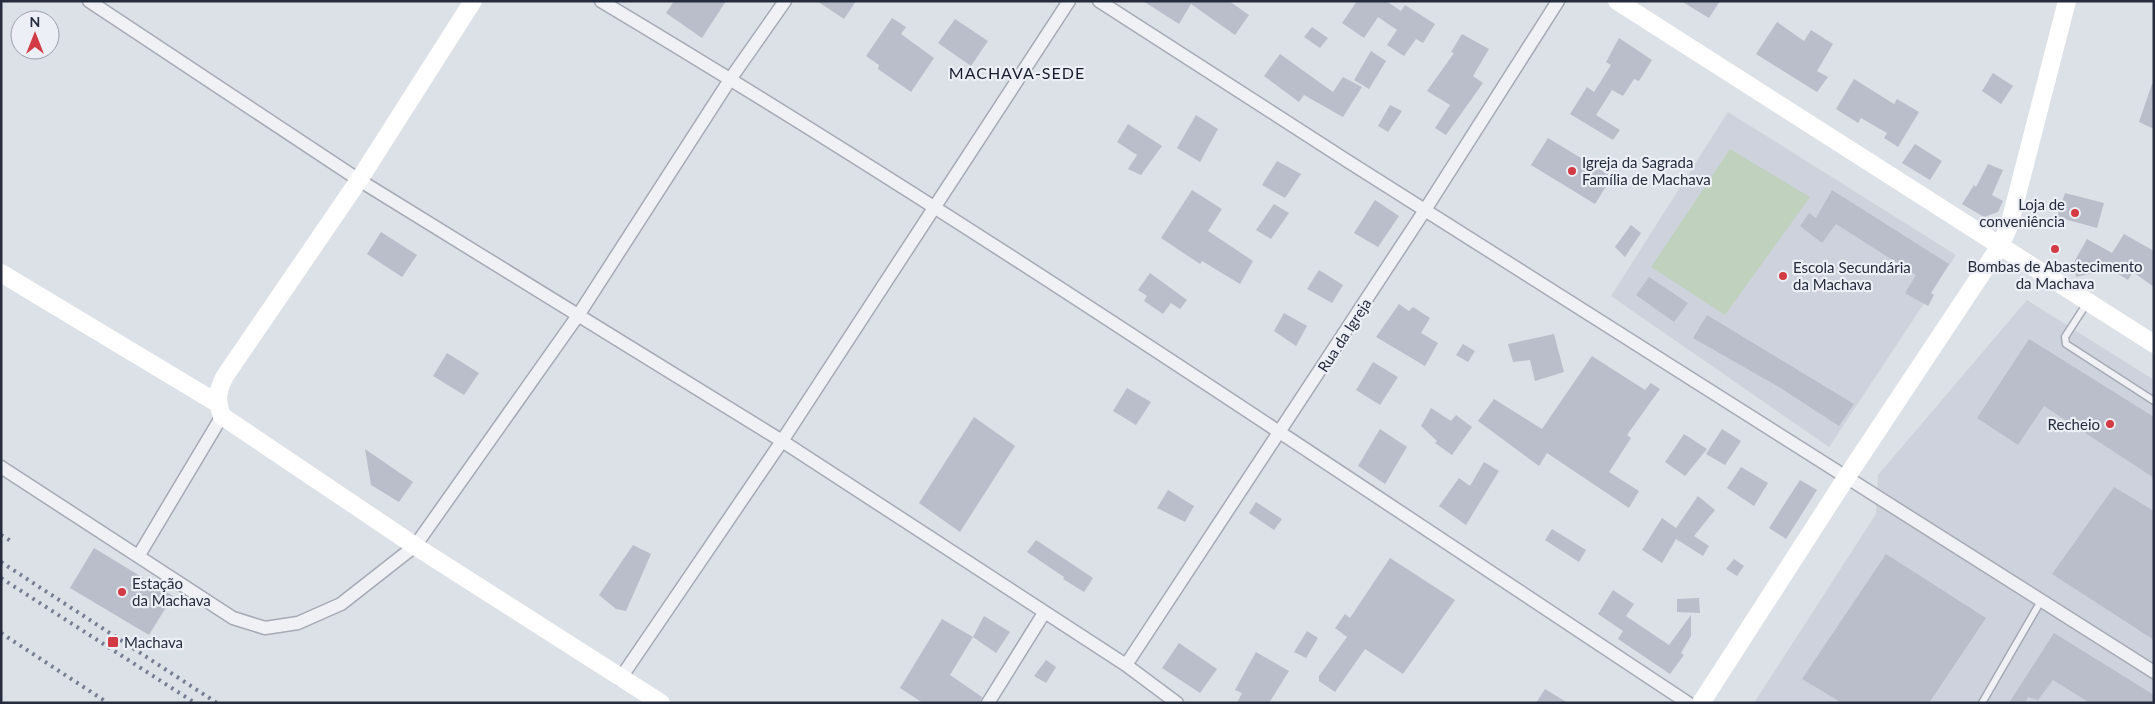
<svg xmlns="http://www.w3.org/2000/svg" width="2155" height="704" viewBox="0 0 2155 704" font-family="Lato,sans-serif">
	<rect width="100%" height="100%" fill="#dce0e7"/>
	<path fill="#ced2dc" d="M1728 112 1956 255 1829 447 1611 296Z
		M2027 300 2154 380V703H1754L1876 514 1878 475Z"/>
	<path fill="#c0d1bd" d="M1730 149 1810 197 1725 315 1651 267Z"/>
	<path fill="#babeca" d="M674 1H726L702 38 666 13Z
		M817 1H856L844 19Z
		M1143 1H1229L1249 15 1235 35 1191 4 1179 24Z
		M1357 1H1386L1401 11 1405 5 1435 24 1423 43 1416 39 1404 56 1387 45 1397 30 1378 17 1364 38 1342 23Z
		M1681 1H1720L1709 18Z
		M892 18 906 27 901 34 934 58 911 92 878 69 879 65 866 56Z
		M955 19 988 41 971 66 938 43Z
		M1777 22 1804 41 1811 30 1833 44 1817 71 1828 77 1817 92 1756 54Z
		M1312 27 1328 38 1320 48 1304 37Z
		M1462 34 1489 49 1473 76 1483 83 1446 135 1435 128 1450 105 1427 91 1454 53 1451 52Z
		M1619 38 1652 60 1639 81 1634 79 1623 96 1612 90 1596 115 1620 130 1613 140 1570 114 1587 87 1594 92 1611 65 1606 62Z
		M1371 51 1386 61 1369 89 1354 80Z
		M1280 54 1333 92 1343 77 1362 87 1343 117 1304 95 1299 102 1264 76Z
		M1993 73 2013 86 2001 104 1982 91Z
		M1854 79 1894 104 1897 99 1919 112 1898 147 1884 138 1887 133 1861 118 1858 123 1836 109Z
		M2152 84H2154V129L2139 122Z
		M1390 105 1402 111 1388 132 1378 126Z
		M1196 115 1218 129 1200 162 1177 148Z
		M1128 124 1162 146 1141 175 1128 169 1137 155 1117 142Z
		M1548 138 1612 177 1595 204 1531 165Z
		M1915 144 1942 161 1930 180 1902 163Z
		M1277 161 1301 174 1285 198 1262 185Z
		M1988 164 2003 170 1992 195 2003 201 1998 212 1984 217 1962 204 1974 185 1976 187Z
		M1192 190 1222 209 1208 231 1253 261 1240 284 1202 261 1200 264 1161 238Z
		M1832 190 1949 264 1931 293 1934 295 1928 306 1905 293 1916 275 1836 224 1822 243 1800 226 1809 213 1816 218Z
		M2065 193 2104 203 2097 228 2057 217Z
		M1375 200 1399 216 1378 247 1354 233Z
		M1274 204 1289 213 1271 239 1256 230Z
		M1631 225 1641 233 1625 257 1615 247Z
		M381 232 417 255 402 277 367 254Z
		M2124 234 2154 251V287L2133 272 2128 280 2110 269 2076 277 2073 264 2087 239 2112 253Z
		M1319 270 1343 285 1332 303 1307 289Z
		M1150 273 1187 300 1180 309 1171 303 1163 314 1144 301 1147 296 1138 290Z
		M1649 277 1688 303 1674 322 1636 295Z
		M1399 304 1409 311 1413 307 1430 318 1421 333 1438 343 1425 366 1376 337Z
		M1284 313 1307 326 1296 346 1274 331Z
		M1707 315 1854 404 1839 426 1779 387 1693 338Z
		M1554 334 1564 372 1535 381 1530 360 1513 362 1508 344Z
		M2029 339 2154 417V478L2044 406 2018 445 1977 418Z
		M1463 344 1475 351 1468 362 1456 355Z
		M447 353 479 373 464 395 433 376Z
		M1592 356 1645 390 1651 383 1660 389 1627 435 1631 438 1609 472 1639 491 1629 508 1547 453 1539 466 1478 421 1494 399 1542 429Z
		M1373 362 1398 377 1380 405 1356 390Z
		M1127 388 1151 402 1136 425 1113 411Z
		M1431 408 1451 421 1456 415 1472 427 1452 455 1435 443 1437 441 1421 426Z
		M974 417 1015 446 960 532 919 503Z
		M1380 429 1407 447 1385 484 1358 466Z
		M1722 429 1741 441 1725 465 1706 454Z
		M1684 434 1707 449 1685 476 1665 462Z
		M365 449 413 482 399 502 371 485Z
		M1484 462 1499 471 1466 525 1439 506 1459 478 1470 486Z
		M1741 467 1768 483 1754 506 1727 488Z
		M1800 480 1817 490 1786 539 1769 528Z
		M2114 487 2154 511V640L2052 574Z
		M1168 490 1194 506 1185 522 1157 508Z
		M1698 496 1715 510 1694 536 1709 546 1703 556 1676 539 1662 563 1642 550 1662 518 1676 528Z
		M1256 502 1282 519 1274 530 1249 513Z
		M1552 529 1586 550 1579 562 1545 540Z
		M1036 540 1093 578 1084 592 1063 579 1064 577 1027 552Z
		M633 545 651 554 626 611 616 609 599 595Z
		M94 548 173 596 149 635 70 588Z
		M1886 554 1986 618 1929 703H1842L1802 679Z
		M1390 558 1455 600 1403 674 1365 649 1335 692 1319 681V676L1347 637 1335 628 1345 614 1350 618Z
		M1734 559 1744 566 1737 576 1726 569Z
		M1613 590 1634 604 1626 616 1669 645 1691 615V636L1681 653 1684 655 1670 674 1618 639 1623 631 1598 614Z
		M1699 598 1700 613 1677 612V599Z
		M984 616 1010 632 996 653 973 637Z
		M942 619 973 637 950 675 982 697 980 703H923L900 688Z
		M1307 631 1318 638 1306 658 1294 652Z
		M2054 633 2154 695V703H2090L2053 680 2038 700 2028 697 2025 703H2009Z
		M1179 643 1217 669 1200 693 1162 668Z
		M1256 652 1289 671 1269 703H1237L1242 693 1235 690Z
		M1046 660 1056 667 1046 683 1034 676Z
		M1545 689 1568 703H1536Z"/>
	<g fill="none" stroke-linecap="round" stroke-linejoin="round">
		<g stroke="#a5aab4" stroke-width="9">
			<path id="lane" d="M2087 303 2065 337 2066 344 2154 401
				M1982 703 2041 601"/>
		</g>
		<g stroke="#a5aab4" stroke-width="15">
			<path id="street" d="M89 1 359 180 782 441 1126 665 1177 703
				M601 1C971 222 1328 465 1688 703
				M1099 1 1349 162 2154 672
				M1 467 233 618 265 628 298 623 341 604 415 546 579 314 731 78 785 1
				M139 555 222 416
				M1126 665 1425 210 1558 1
				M620 679 782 441 1069 1
				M988 703 1044 613"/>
		</g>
		<use href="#lane" stroke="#eff1f5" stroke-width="6"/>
		<use href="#street" stroke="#eff1f5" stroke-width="12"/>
		<path stroke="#fff" stroke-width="18" d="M473 1 359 180 225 376C217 391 216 400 222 416L415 546 661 703
			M1617 1 2154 344
			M1 273 217 403
			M1701 703 1846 478 2000 246 2009 226 2067 1"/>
		<path stroke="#757d91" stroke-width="4" stroke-dasharray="2.5 5" stroke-linecap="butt" d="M1 535 11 541
			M1 562 217 703
			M1 578 195 703
			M1 633 108 703"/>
	</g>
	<g fill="#d23b43" stroke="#eceff5" stroke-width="2">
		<circle cx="1572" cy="171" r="5"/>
		<circle cx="2075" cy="213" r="5"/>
		<circle cx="2055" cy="249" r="5"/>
		<circle cx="1783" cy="276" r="5"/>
		<circle cx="2110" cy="424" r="5"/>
		<circle cx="122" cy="592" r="5"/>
		<rect x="107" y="636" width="12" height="12" rx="2.5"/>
	</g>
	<g text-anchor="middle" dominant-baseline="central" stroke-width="4.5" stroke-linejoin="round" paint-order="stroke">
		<g font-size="15" fill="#262c3e" stroke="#eceff5" text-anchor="start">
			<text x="1582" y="162">Igreja da Sagrada<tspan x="1582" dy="17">Família de Machava</tspan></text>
			<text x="2065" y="204" text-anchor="end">Loja de<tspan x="2065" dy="17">conveniência</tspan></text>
			<text x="2055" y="266" text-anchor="middle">Bombas de Abastecimento<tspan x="2055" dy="17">da Machava</tspan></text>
			<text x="1793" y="267">Escola Secundária<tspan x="1793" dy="17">da Machava</tspan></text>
			<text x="2100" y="424" text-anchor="end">Recheio</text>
			<text x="132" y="583">Estação<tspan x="132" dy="17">da Machava</tspan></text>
			<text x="124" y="642">Machava</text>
		</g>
		<g font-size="15" fill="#262c3e" stroke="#eceff5">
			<text transform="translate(1344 335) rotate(-57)">Rua da Igreja</text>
		</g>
		<g font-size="16" letter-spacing="1" fill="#181d2e" stroke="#eceff5">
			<text x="1017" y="72">MACHAVA-SEDE</text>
		</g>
	</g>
	<rect width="2155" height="704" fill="none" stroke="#262c3e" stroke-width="5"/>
	<g transform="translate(35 35)"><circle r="24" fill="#eceff5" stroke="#9da1ac"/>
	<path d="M0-4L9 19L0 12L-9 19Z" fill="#d23b43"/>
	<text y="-8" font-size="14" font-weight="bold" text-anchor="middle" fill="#262c3e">N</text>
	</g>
</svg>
